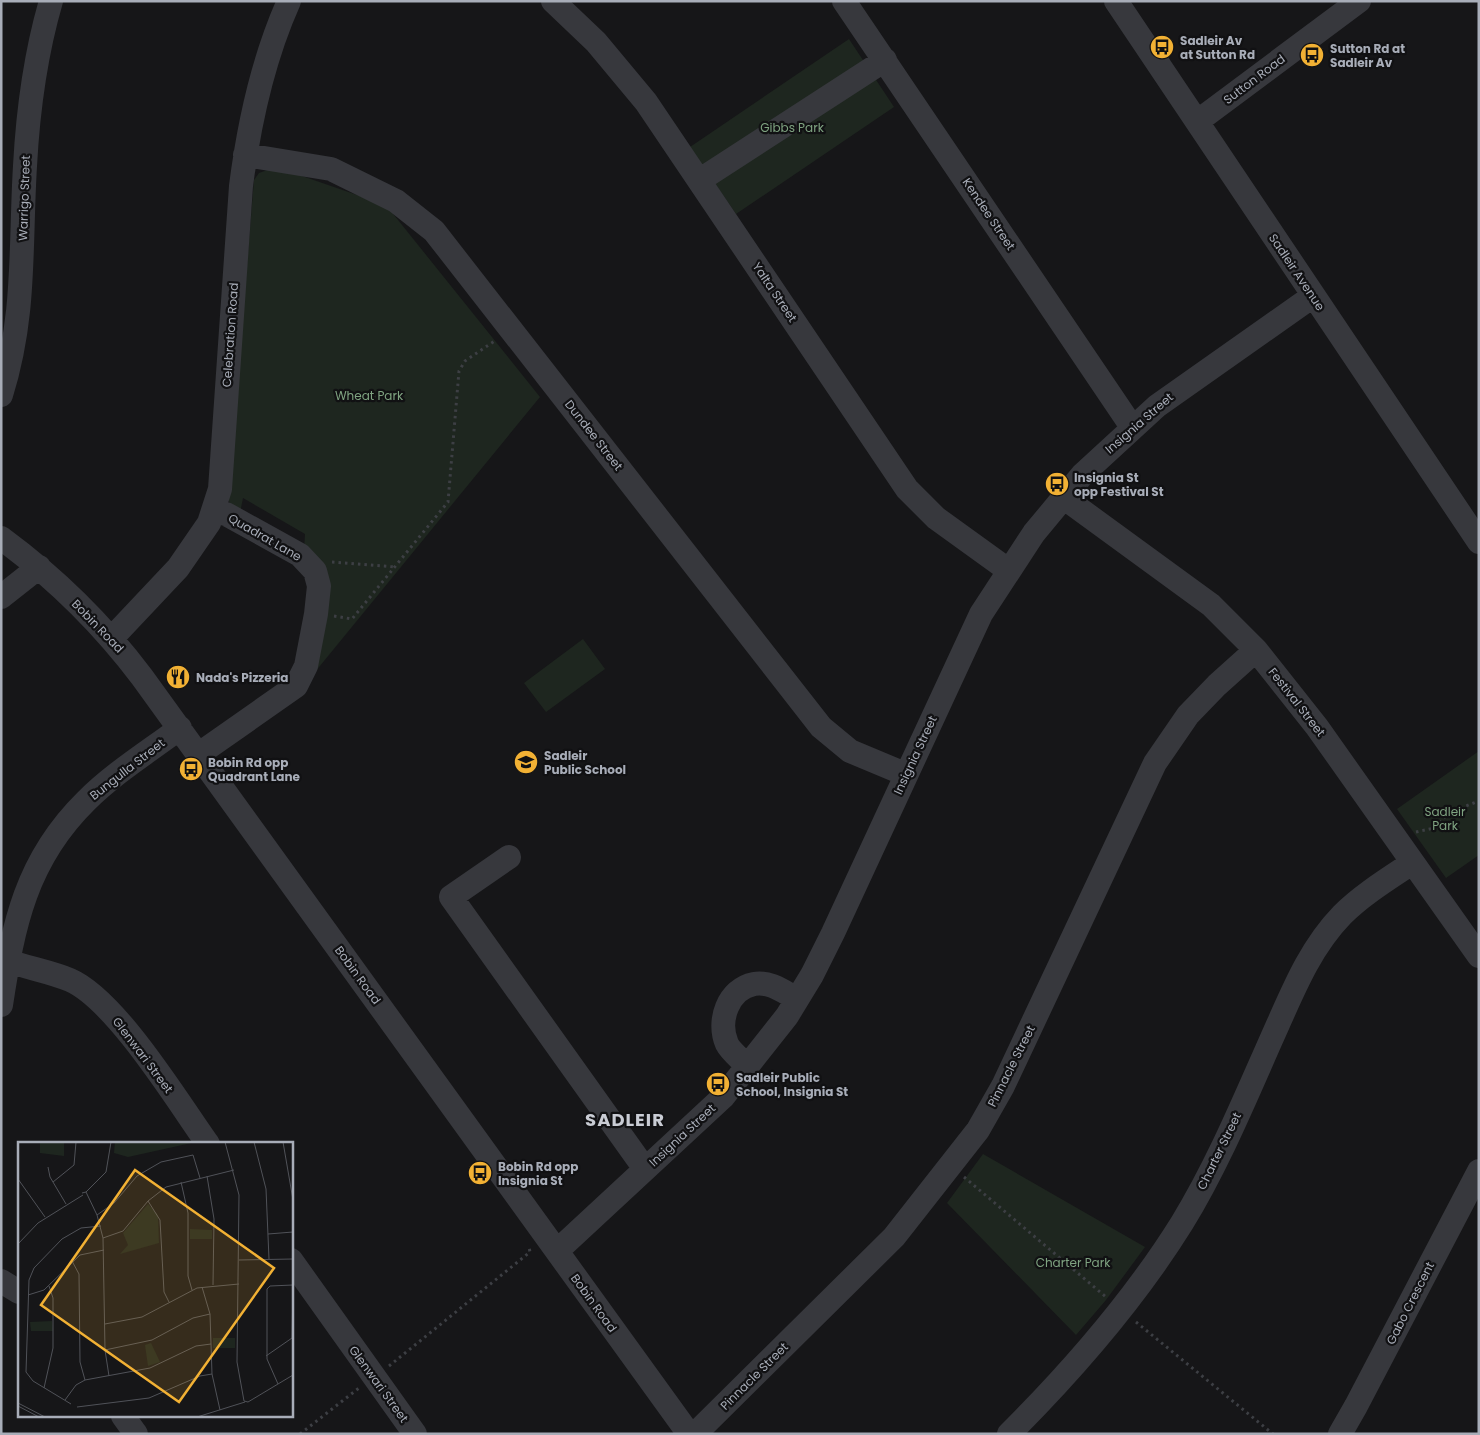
<svg xmlns="http://www.w3.org/2000/svg" width="1480" height="1435" viewBox="0 0 1480 1435" font-family="Poppins,sans-serif">
	<rect width="100%" height="100%" fill="#161618"/>
	<path fill="#1e261f" d="M849 39 894 107 736 214 690 147Z
		M276 167 386 205 540 397 315 672 304 551 305 534 243 498 240 513 230 505 228 497 254 180 259 173Z
		M583 639 605 669 546 712 524 683Z
		M1479 751V855L1446 878 1397 809Z
		M983 1154 1145 1247 1106 1300 1076 1335 947 1203Z"/>
	<g fill="none" stroke-linecap="round" stroke-linejoin="round">
		<path stroke="#3d3f44" stroke-width="3" stroke-dasharray="2.5 4" stroke-linecap="butt" d="M332 562 395 567
			M334 616 352 619 448 502 459 371 465 361 496 340
			M1416 832 1434 828 1450 812 1479 801
			M964 1177 1106 1297
			M1136 1322 1273 1434
			M389 1366 530 1252 529 1247
			M300 1434 359 1388"/>
		<path stroke="#37383d" stroke-width="24" d="M553 1 596 42 646 102 907 489 936 518 1008 570
			M844 1 1132 427
			M1116 1 1479 542
			M1198 121 1359 1
			M245 155 331 169 396 201 434 231 821 727 850 751 905 774
			M700 180 885 60
			M1 395C26 315 20 248 25 166 28 110 35 56 51 1
			M1063 497 1211 605 1256 650 1317 727 1479 956
			M1 538C54 577 102 624 142 677L689 1434
			M1 597 39 567
			M112 638 178 568 209 523 220 489 241 186C249 123 263 59 289 1
			M199 754 296 686 306 666 316 614 319 586 315 571 300 555 226 514 213 512
			M509 857 451 897 645 1169
			M8 961C28 968 51 972 70 980 116 1000 178 1102 208 1144
			M1 1005C13 925 26 860 86 801 114 773 148 752 180 728
			M748 1067C742 1060 731 1052 727 1044 717 1021 728 989 754 984 770 981 784 992 797 999
			M557 1251 723 1097 787 1016 812 975 833 933 981 614 1034 533 1083 474 1157 406 1313 296
			M291 1260 415 1434
			M1 1281 19 1292
			M123 1416 136 1434
			M695 1434 894 1237 978 1130 1003 1086 1155 763 1188 715 1217 685 1256 650
			M1009 1434C1073 1370 1134 1300 1182 1223 1217 1166 1244 1101 1271 1040 1291 996 1308 950 1342 915 1362 895 1388 879 1412 863
			M1340 1434 1356 1406 1479 1171"/>
	</g>
	<defs>
		<g id="bus-disc" transform="scale(1.25)"><circle r="9.5" fill="#f2b134" stroke="#111113"/><path d="M-5-6H5V4H4V6H2V4H-2V6H-4V4H-5ZM-3.5-4V0h7V-4ZM-3.5 1.2v1.5H-2V1.2ZM2 1.2v1.5H3.5V1.2Z" fill="#111"/></g>
		<g id="restaurant-disc" transform="scale(1.25)"><circle r="9.5" fill="#f2b134" stroke="#111113"/><path d="M-5-6h1v4h1v-4h1v4h1v-4h1v5L-1.5 .5V6h-2V.5L-5-1ZM5-6V6H3V1.5H1.5Q1.5-4 5-6Z" fill="#111"/></g>
		<g id="school-disc" transform="scale(1.25)"><circle r="9.5" fill="#f2b134" stroke="#111113"/><path d="M0-5L7-2L0 1L-7-2ZM-4 1L0 2.5L4 1V4Q0 6-4 4Z" fill="#111"/></g>
	</defs>
	<g fill-rule="evenodd">
		<use href="#bus-disc" x="1162" y="47"/>
		<use href="#bus-disc" x="1312" y="55"/>
		<use href="#bus-disc" x="1057" y="484"/>
		<use href="#restaurant-disc" x="178" y="677"/>
		<use href="#school-disc" x="526" y="762"/>
		<use href="#bus-disc" x="191" y="769"/>
		<use href="#bus-disc" x="718" y="1084"/>
		<use href="#bus-disc" x="480" y="1173"/>
	</g>
	<g text-anchor="middle" dominant-baseline="central" stroke-width="4.5" stroke-linejoin="round" paint-order="stroke">
		<g font-size="12" font-weight="bold" fill="#a8adb8" stroke="#111113" text-anchor="start">
			<text x="1180" y="40">Sadleir Av<tspan x="1180" dy="14">at Sutton Rd</tspan></text>
			<text x="1330" y="48">Sutton Rd at<tspan x="1330" dy="14">Sadleir Av</tspan></text>
			<text x="1074" y="477">Insignia St<tspan x="1074" dy="14">opp Festival St</tspan></text>
			<text x="196" y="677">Nada's Pizzeria</text>
			<text x="544" y="755">Sadleir<tspan x="544" dy="14">Public School</tspan></text>
			<text x="208" y="762">Bobin Rd opp<tspan x="208" dy="14">Quadrant Lane</tspan></text>
			<text x="736" y="1077">Sadleir Public<tspan x="736" dy="14">School, Insignia St</tspan></text>
			<text x="498" y="1166">Bobin Rd opp<tspan x="498" dy="14">Insignia St</tspan></text>
		</g>
		<g font-size="12" fill="#a8adb8" stroke="#111113">
			<text transform="translate(1254 79) rotate(-37)">Sutton Road</text>
			<text transform="translate(24 198) rotate(-88)">Warrigo Street</text>
			<text transform="translate(989 214) rotate(56)">Kendee Street</text>
			<text transform="translate(1297 272) rotate(56)">Sadleir Avenue</text>
			<text transform="translate(775 292) rotate(56)">Yalta Street</text>
			<text transform="translate(230 335) rotate(-86)">Celebration Road</text>
			<text transform="translate(1139 423) rotate(-41)">Insignia Street</text>
			<text transform="translate(594 435) rotate(52)">Dundee Street</text>
			<text transform="translate(265 537) rotate(30)">Quadrat Lane</text>
			<text transform="translate(98 626) rotate(46)">Bobin Road</text>
			<text transform="translate(1297 702) rotate(52)">Festival Street</text>
			<text transform="translate(915 755) rotate(-65)">Insignia Street</text>
			<text transform="translate(127 769) rotate(-38)">Bungulla Street</text>
			<text transform="translate(358 975) rotate(54)">Bobin Road</text>
			<text transform="translate(143 1055) rotate(53)">Glenwari Street</text>
			<text transform="translate(1011 1066) rotate(-63)">Pinnacle Street</text>
			<text transform="translate(682 1135) rotate(-43)">Insignia Street</text>
			<text transform="translate(1219 1151) rotate(-64)">Charter Street</text>
			<text transform="translate(594 1303) rotate(54)">Bobin Road</text>
			<text transform="translate(1410 1303) rotate(-63)">Gabo Crescent</text>
			<text transform="translate(754 1376) rotate(-45)">Pinnacle Street</text>
			<text transform="translate(379 1384) rotate(54)">Glenwari Street</text>
		</g>
		<g font-size="12" fill="#7fa381" stroke="#111113">
			<text x="792" y="127">Gibbs Park</text>
			<text x="369" y="395">Wheat Park</text>
			<text x="1445" y="811">Sadleir<tspan x="1445" dy="14">Park</tspan></text>
			<text x="1073" y="1262">Charter Park</text>
		</g>
		<g font-size="18" font-weight="bold" letter-spacing="1" fill="#c9ccd4" stroke="#111113">
			<text x="625" y="1119">SADLEIR</text>
		</g>
	</g>
	<g transform="translate(18 1142)">
		<rect width="275" height="275" fill="#161618"/>
		<path d="M46 0V14L22 11V0ZM97 0H178L110 15 96 11ZM130 62 140 73 141 101 102 112 110 103 105 91ZM172 87 194 88V97H172ZM34 179 35 189H13L12 180ZM195 196H217V206H195ZM133 201 142 220 130 224 127 203Z" fill="#1e261f"/>
		<path fill="none" stroke="#505258" stroke-width="1" d="M207 0 221 53 219 220 226 259 230 260 275 233M236 0 248 47 251 117M265 0 275 58M30 25 32 35 48 62M189 34 196 77 195 143M0 37 27 75M35 40 56 23 58 0M163 40 170 71V134L174 148M68 50 88 30 93 0M64 51 68 50 79 73 85 96 87 208 91 234M130 59 142 78 146 150 151 160M79 73 96 61 119 34 143 20 175 13 182 36M250 92 275 90M85 96 105 89 130 59 148 45 216 28M0 102 20 81 65 53M221 118 275 117M54 119 61 132 62 220 67 238M184 145 192 172 194 232 202 268M10 153 26 148 62 113 86 108M87 182 124 175 179 146 221 142M87 208 134 198 175 176 192 172M248 214 274 196 275 143M260 242 249 217V147L252 144 275 143M26 246 35 206V156L31 144M47 258 58 243 67 238 132 226 178 204 193 202M0 261 27 275M53 262 15 239 8 230 11 138 16 126 44 97 63 86 83 84M0 264 21 275M59 265 131 256 182 234 194 232M179 275 227 260"/>
		<path fill="#f2b134" fill-opacity="0.15" stroke="#f2b134" stroke-width="2.5" d="M117 28 256 126 161 260 23 163Z"/>
		<rect width="275" height="275" fill="none" stroke="#a8adb8" stroke-width="2.5"/>
	</g>
	<rect width="1480" height="1435" fill="none" stroke="#a8adb8" stroke-width="5"/>
</svg>
